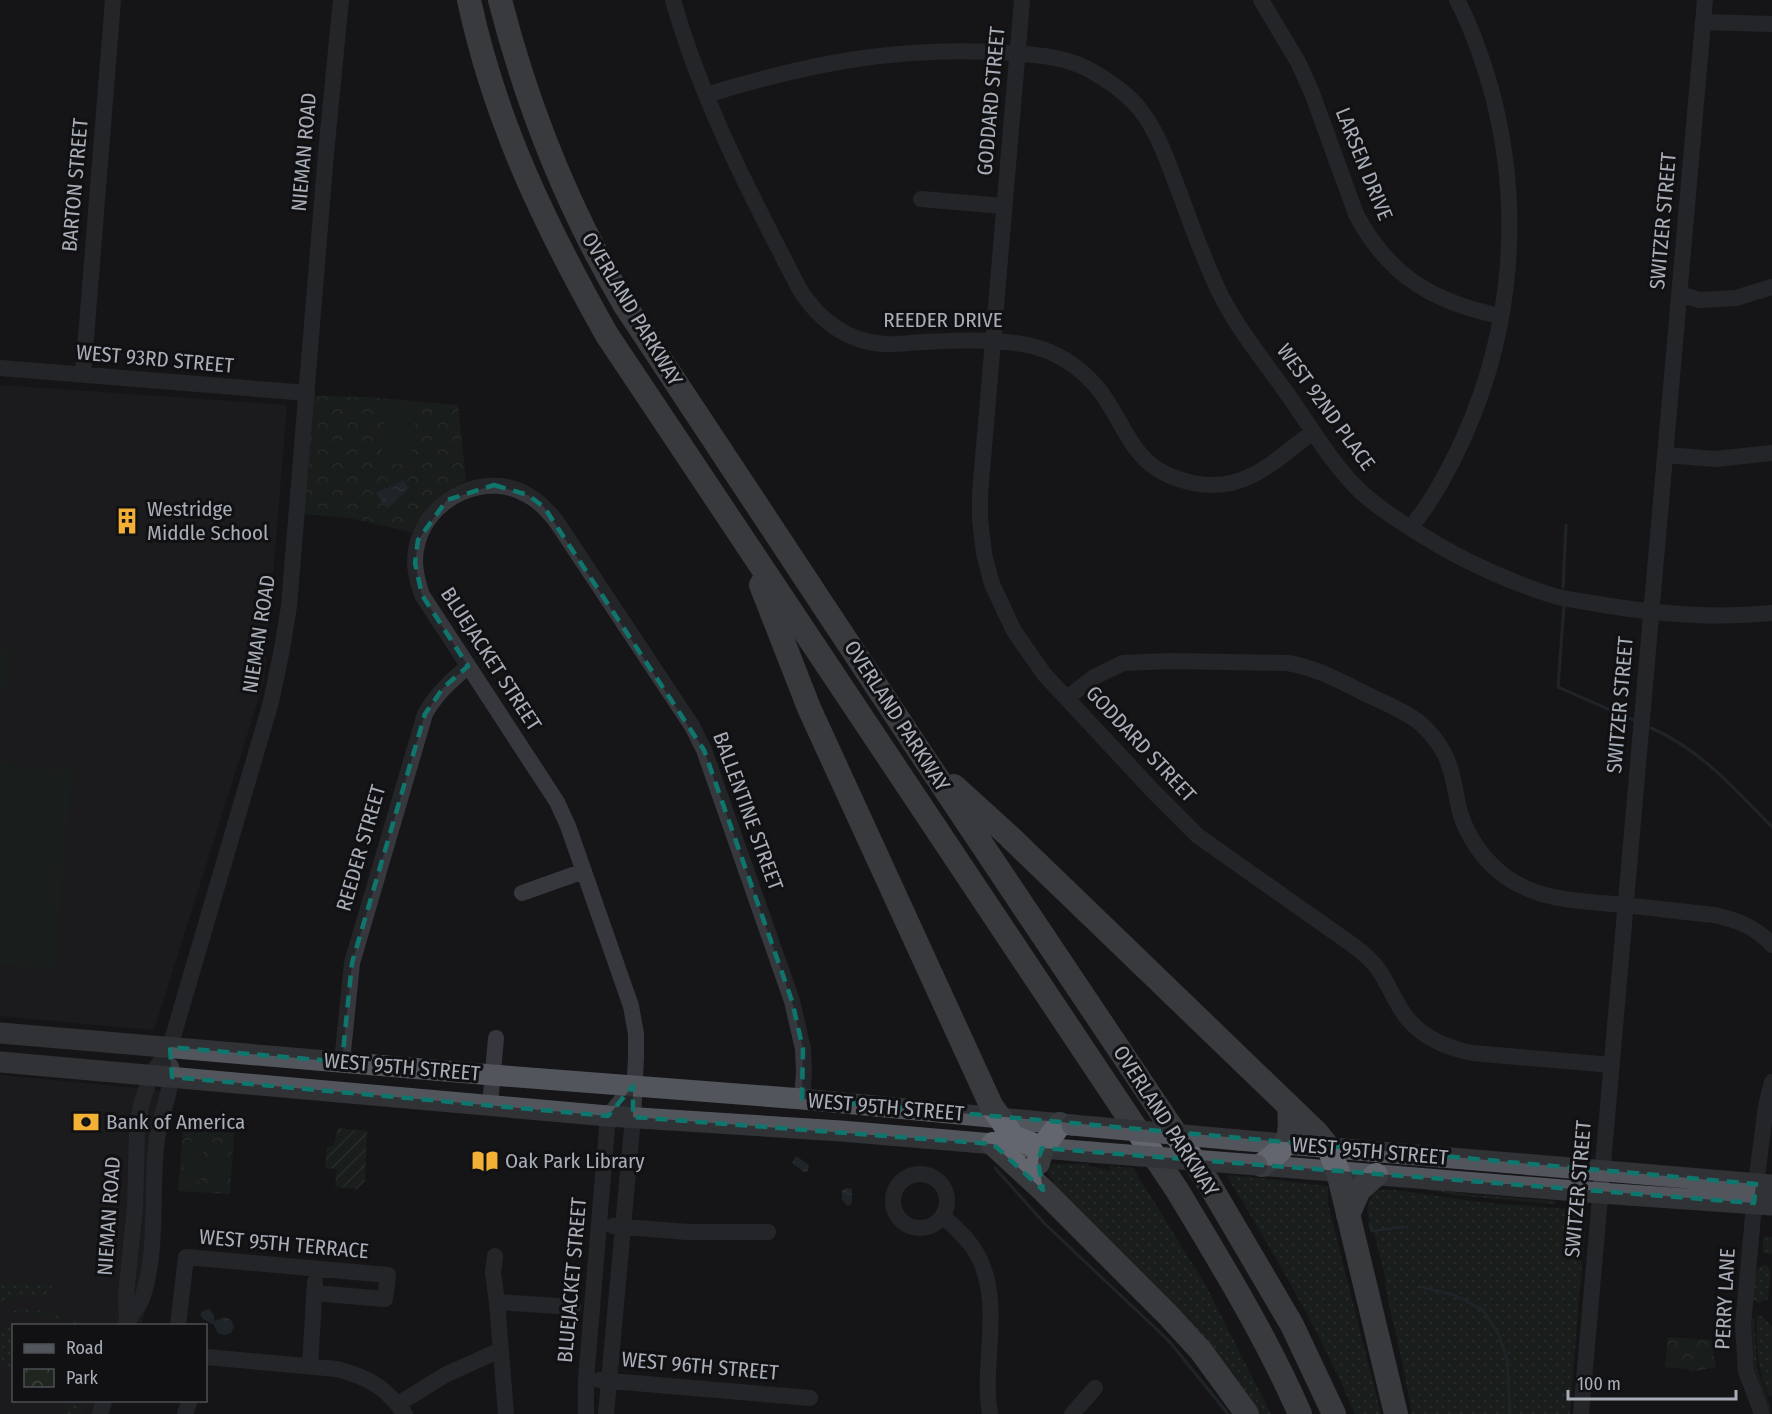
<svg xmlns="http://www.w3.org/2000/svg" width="1772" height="1414" viewBox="0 0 1772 1414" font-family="'Fira Sans Condensed',sans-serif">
	<defs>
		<pattern id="grass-dots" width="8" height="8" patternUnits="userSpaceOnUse" patternTransform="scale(1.5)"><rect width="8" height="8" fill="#1e261f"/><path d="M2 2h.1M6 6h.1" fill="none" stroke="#3c433d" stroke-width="1.8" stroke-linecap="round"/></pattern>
		<pattern id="park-crowns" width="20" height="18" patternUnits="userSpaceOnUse" patternTransform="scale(1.5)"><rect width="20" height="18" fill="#1e261f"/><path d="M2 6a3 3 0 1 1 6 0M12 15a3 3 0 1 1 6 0" fill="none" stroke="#3c433d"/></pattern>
		<pattern id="garden-furrows" width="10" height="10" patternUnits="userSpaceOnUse" patternTransform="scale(1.5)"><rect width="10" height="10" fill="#1e261f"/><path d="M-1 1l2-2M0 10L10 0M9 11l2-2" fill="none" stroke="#3c433d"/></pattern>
		<pattern id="water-ripples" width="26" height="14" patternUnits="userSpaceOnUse" patternTransform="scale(1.5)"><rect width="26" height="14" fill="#2c353c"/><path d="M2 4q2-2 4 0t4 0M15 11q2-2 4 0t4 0" fill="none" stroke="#485056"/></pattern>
	</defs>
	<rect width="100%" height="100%" fill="#161618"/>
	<path fill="#222225" d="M0 385 287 405 264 681 154 1030 0 1016Z
		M0 1075 177 1092 162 1147 154 1282 141 1325 14 1326V1400L114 1401 109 1414H0Z"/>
	<path fill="url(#grass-dots)" d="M1053 1164H1089V1166L1111 1171 1110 1166 1133 1168 1205 1284 1271 1414H1254L1061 1195 1046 1170 1045 1165Z
		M1226 1175C1260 1177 1293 1183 1328 1186V1204L1381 1414H1355C1320 1331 1273 1252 1226 1175Z
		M1412 1185 1467 1194 1556 1201 1555 1204 1454 1195 1407 1186Z
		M1377 1190H1395L1479 1202 1569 1209 1570 1212 1572 1210 1584 1211 1586 1217 1583 1255 1579 1257 1582 1263 1570 1414H1412L1402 1361 1386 1291 1385 1276 1374 1233 1407 1228 1404 1226 1375 1229 1371 1228C1367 1212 1364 1203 1377 1190Z
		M1763 1237H1772V1254L1763 1253Z
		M1764 1265H1767L1771 1272 1768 1299 1759 1303 1753 1299 1756 1269Z
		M0 1282 52 1286C48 1301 36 1296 24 1297 16 1297 8 1299 0 1301Z
		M23 1309 37 1310 89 1325C56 1326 37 1304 0 1317V1314Z
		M1757 1316H1761L1772 1326V1396L1769 1397C1758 1370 1755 1345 1757 1316Z
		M1754 1317 1757 1368 1772 1411 1768 1409C1753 1374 1752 1358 1751 1320Z
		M13 1326H14L13 1371 0 1359V1330Z
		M66 1401H84L80 1414H62Z"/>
	<path fill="url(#park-crowns)" d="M312 396 368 397 458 405 466 481C440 491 424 508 411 532L349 518 302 514Z
		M183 1129 234 1133 230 1194 178 1191Z
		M1668 1337 1711 1340 1716 1367 1690 1372 1688 1369 1665 1367Z"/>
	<path fill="url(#garden-furrows)" d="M338 1128 367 1131 365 1181 357 1189 335 1187 337 1169 325 1168 327 1147 334 1145Z"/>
	<path fill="#1e261f" d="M386 401 416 403 411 465 381 462Z
		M0 651H10L6 691H0Z
		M0 764 72 770 54 969 0 965Z
		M186 1141 204 1142 201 1182 183 1180Z
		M211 1142 229 1144 226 1183 208 1182Z"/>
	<path fill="url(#water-ripples)" d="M403 480 409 488 387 509 376 493Z
		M796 1156 809 1165 808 1171 804 1172 792 1163Z
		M847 1188 852 1189V1203L848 1206 842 1200V1190Z
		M209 1309 214 1315V1321L226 1317 232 1321 234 1327 231 1333 225 1335 218 1333 214 1325 203 1319 200 1314 202 1312Z"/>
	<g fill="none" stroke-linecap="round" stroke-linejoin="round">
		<path stroke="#2c353c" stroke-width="3" d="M1563 587 1566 525
			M1564 605 1558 687 1633 720
			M1651 728C1700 749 1735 789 1772 827
			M995 1168 1045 1224 1169 1341 1228 1414
			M1370 1224 1372 1231 1404 1227
			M1422 1287 1454 1295 1483 1310 1498 1333 1507 1359 1510 1414"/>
		<path stroke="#37383d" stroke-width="16" d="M673 0C702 102 751 196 800 290 819 320 848 342 884 344 898 345 911 342 925 342 959 340 1010 338 1042 349 1065 357 1085 372 1100 391 1131 433 1132 470 1193 483 1245 494 1275 460 1313 432
			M1022 0 980 494V519L984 554 992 584 1014 631 1044 674 1152 790 1198 836 1354 946C1363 953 1372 960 1378 969 1389 984 1395 1003 1407 1018 1423 1038 1448 1048 1472 1053L1612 1065
			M1261 0 1298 62 1312 93 1356 214C1388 276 1435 303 1501 316
			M1703 22 1772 24
			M706 95C810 63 902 45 1011 53 1040 55 1070 57 1095 73 1112 83 1130 96 1142 112 1159 135 1168 163 1179 191 1190 222 1202 254 1216 285 1233 323 1261 357 1286 392 1308 423 1327 456 1353 484 1370 502 1391 516 1412 529 1455 557 1502 579 1551 595 1566 600 1583 601 1598 604 1656 614 1713 619 1772 613
			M921 199 1004 206
			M1680 294 1699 300 1736 298 1772 287
			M0 368 307 393
			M83 375 113 0
			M1666 455 1715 459 1772 453
			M1410 528C1432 502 1449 470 1463 439 1513 329 1523 206 1491 89 1482 58 1472 28 1457 0
			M1067 698 1094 677 1123 663 1168 661 1288 663C1317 668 1342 682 1368 695 1385 703 1405 711 1420 723 1430 732 1439 743 1445 755 1454 773 1455 793 1460 812 1467 837 1485 862 1506 877 1542 902 1583 901 1624 905 1654 908 1684 912 1714 915 1737 920 1756 927 1772 945
			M522 893 584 871
			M342 1062 352 963 425 714C436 694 451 681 468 666
			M490 1105 496 1038
			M893 1201a27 27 0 1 1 54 0a27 27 0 1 1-54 0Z
			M943 1216C955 1228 969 1239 977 1254 1004 1303 981 1361 990 1414
			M613 1226 688 1232H768
			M495 1256 493 1273 497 1302 506 1414
			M497 1302 573 1307
			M126 1323C132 1315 140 1305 143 1296 159 1245 150 1190 157 1139 160 1114 173 1090 171 1066
			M127 1323 126 1294 135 1208 137 1131 141 1105 151 1075 170 1047 271 702 282 649 289 606 326 153 341 0
			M178 1326 186 1257 388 1275 385 1299 314 1293
			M206 1357 337 1369C370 1378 384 1386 405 1414
			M310 1366 315 1282
			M599 1380 810 1398
			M398 1404 445 1375 500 1350
			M100 1414 104 1400
			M185 1414 190 1400
			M586 1414V1379L608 1116 633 1086
			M606 1414 633 1117 636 1058V1034L631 1006 568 826 557 802 422 595C416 577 412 560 418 541 431 496 488 470 529 496 540 502 548 511 556 521L692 726 704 750 792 1001 803 1049 804 1072 802 1099
			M1072 1414 1095 1388
			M1581 1414 1705 0
			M1762 1414 1746 1371 1743 1325 1756 1184 1766 1106 1772 1082"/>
		<path stroke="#53555c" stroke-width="21" d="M0 1033 492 1075 802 1099 1072 1125
			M0 1062 608 1116 841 1131 1090 1152
			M1238 1140 1772 1185
			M1257 1165 1600 1193 1772 1205"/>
		<path stroke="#63666e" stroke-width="24" d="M469 0C495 122 546 227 607 335L1177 1190C1221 1263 1266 1336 1300 1414
			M500 0C528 109 569 211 626 307L926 761 1208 1182 1292 1325 1334 1414
			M761 585 809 708 991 1105 1013 1137 1042 1148
			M954 786 1010 837 1317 1133 1329 1148 1338 1172 1396 1414
			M993 1144 1043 1190 1168 1315 1201 1351 1247 1414
			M1038 1163 1042 1148 1060 1124
			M1262 1165C1289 1145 1292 1140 1289 1106
			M1348 1215 1359 1190 1376 1175"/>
		<path stroke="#53555c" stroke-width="21" d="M1072 1125 1238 1140
			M1090 1152 1257 1165"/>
	</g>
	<path d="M0 0H1772V1414H0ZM494 485 528 495 544 507 704 750 792 1001 803 1049 802 1099 1756 1184 1754 1203 1042 1148 1038 1161 1043 1190 993 1144 633 1117V1086L608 1116 172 1077 170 1047 342 1062 352 963 425 714 443 688 468 666 422 595 415 563 418 540 447 500Z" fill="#161618" fill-opacity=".55" fill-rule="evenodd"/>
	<path fill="none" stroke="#0f766e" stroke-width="4.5" stroke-dasharray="12 8" stroke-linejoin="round" d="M494 485 528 495 544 507 704 750 792 1001 803 1049 802 1099 1756 1184 1754 1203 1042 1148 1038 1161 1043 1190 993 1144 633 1117V1086L608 1116 172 1077 170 1047 342 1062 352 963 425 714 443 688 468 666 422 595 415 563 418 540 447 500Z"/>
	<defs>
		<g id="building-bare" transform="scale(2.07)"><path d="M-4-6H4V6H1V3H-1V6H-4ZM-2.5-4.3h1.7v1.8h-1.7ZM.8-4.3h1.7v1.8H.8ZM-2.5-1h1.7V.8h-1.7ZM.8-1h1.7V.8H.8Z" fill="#f2b134" stroke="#111113" stroke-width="2.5" paint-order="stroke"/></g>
		<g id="bank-bare" transform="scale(2.07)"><path d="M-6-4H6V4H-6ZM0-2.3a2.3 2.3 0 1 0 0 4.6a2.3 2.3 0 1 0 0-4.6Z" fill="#f2b134" stroke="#111113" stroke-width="2.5" paint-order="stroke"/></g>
		<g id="library-bare" transform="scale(2.07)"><path d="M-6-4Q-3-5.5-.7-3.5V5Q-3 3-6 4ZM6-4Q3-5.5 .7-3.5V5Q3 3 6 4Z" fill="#f2b134" stroke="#111113" stroke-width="2.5" paint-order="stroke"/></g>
	</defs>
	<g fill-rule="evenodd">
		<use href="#building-bare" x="127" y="521"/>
		<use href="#bank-bare" x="86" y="1122"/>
		<use href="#library-bare" x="485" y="1161"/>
	</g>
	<g text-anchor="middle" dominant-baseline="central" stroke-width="6" stroke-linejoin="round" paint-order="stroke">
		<g font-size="21" fill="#a8adb8" stroke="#111113">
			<text transform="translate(991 101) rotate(-85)">GODDARD STREET</text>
			<text transform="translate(304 152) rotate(-85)">NIEMAN ROAD</text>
			<text transform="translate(1364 164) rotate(68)">LARSEN DRIVE</text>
			<text transform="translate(75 185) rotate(-85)">BARTON STREET</text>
			<text transform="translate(1663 221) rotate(-85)">SWITZER STREET</text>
			<text transform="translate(632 309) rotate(59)">OVERLAND PARKWAY</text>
			<text x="943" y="320">REEDER DRIVE</text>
			<text transform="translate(155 359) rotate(5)">WEST 93RD STREET</text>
			<text transform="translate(1326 407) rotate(54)">WEST 92ND PLACE</text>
			<text transform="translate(259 634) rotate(-81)">NIEMAN ROAD</text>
			<text transform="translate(491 659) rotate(57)">BLUEJACKET STREET</text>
			<text transform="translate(1620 705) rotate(-85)">SWITZER STREET</text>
			<text transform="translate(897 716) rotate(57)">OVERLAND PARKWAY</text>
			<text transform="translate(1141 744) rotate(47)">GODDARD STREET</text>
			<text transform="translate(748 811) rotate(70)">BALLENTINE STREET</text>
			<text transform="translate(361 848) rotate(-74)">REEDER STREET</text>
			<text transform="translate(402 1067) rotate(5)">WEST 95TH STREET</text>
			<text transform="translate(886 1107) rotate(5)">WEST 95TH STREET</text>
			<text transform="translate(1166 1121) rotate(57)">OVERLAND PARKWAY</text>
			<text transform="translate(1370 1151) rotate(5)">WEST 95TH STREET</text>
			<text transform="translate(1578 1189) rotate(-85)">SWITZER STREET</text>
			<text transform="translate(109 1216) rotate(-86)">NIEMAN ROAD</text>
			<text transform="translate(284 1244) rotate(5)">WEST 95TH TERRACE</text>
			<text transform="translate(572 1280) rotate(-85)">BLUEJACKET STREET</text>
			<text transform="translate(1725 1299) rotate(-87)">PERRY LANE</text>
			<text transform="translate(700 1366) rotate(5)">WEST 96TH STREET</text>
		</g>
		<g font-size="21" fill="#a8adb8" stroke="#111113" text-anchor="start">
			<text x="147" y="509">Westridge<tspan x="147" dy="24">Middle School</tspan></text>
			<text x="106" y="1122">Bank of America</text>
			<text x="505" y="1161">Oak Park Library</text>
		</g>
	</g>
	<rect x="12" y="1324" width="195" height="78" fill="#111113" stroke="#4d4f55" stroke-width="1.5"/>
	<rect x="24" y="1344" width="30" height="9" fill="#53555c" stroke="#4d4f55" stroke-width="1.5"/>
	<text x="66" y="1354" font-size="18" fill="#a8adb8">Road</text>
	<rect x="24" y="1369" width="30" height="18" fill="url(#park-crowns)" stroke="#4d4f55" stroke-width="1.5"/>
	<text x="66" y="1384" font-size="18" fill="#a8adb8">Park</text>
	<path d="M1568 1390v9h168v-9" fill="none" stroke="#a8adb8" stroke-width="3"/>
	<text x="1577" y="1390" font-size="18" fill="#a8adb8" stroke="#111113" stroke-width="4.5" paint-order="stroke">100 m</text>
</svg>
